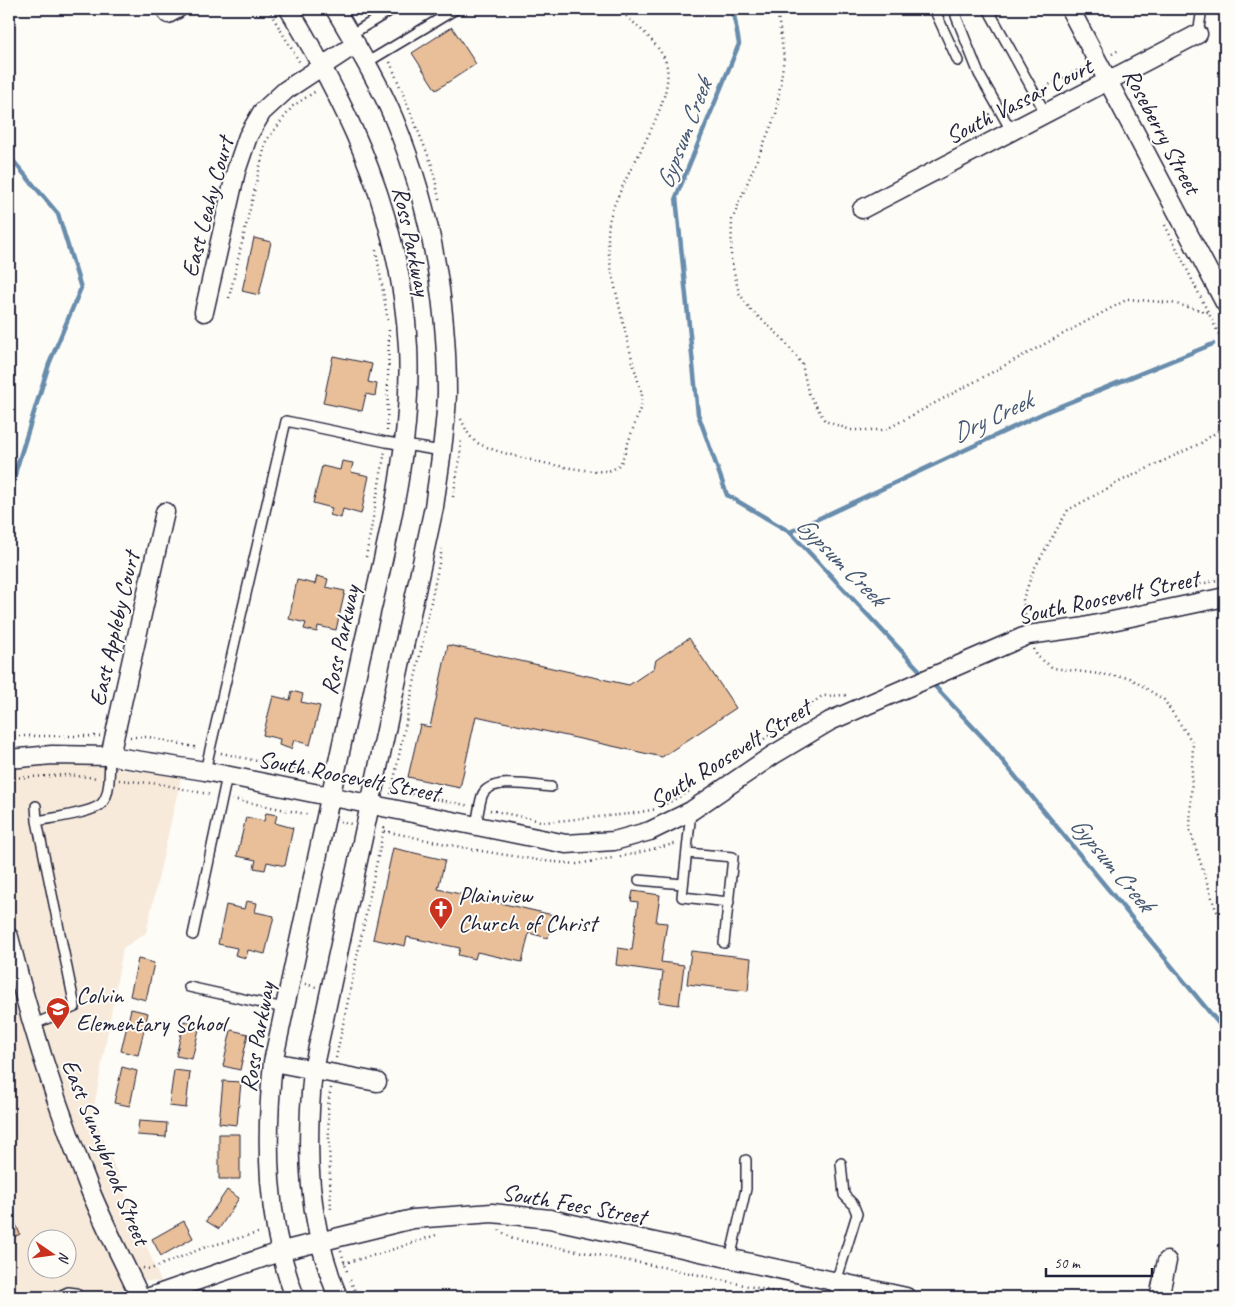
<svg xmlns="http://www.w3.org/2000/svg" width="1234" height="1306" viewBox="0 0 1234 1306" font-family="Caveat,sans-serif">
	<rect width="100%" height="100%" fill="#fdfcf7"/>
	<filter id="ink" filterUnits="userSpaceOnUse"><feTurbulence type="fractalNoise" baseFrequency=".02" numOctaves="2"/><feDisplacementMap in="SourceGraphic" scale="10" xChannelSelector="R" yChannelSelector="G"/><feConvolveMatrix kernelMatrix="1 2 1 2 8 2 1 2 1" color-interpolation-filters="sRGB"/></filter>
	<g filter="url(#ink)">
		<path fill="#f7eada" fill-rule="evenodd" d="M52 765H87L181 777 146 933 123 948 93 1113 161 1282 139 1280 125 1287 122 1297H9V770ZM38 1238H68V1268H38Z"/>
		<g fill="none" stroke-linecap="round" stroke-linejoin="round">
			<path stroke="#688cac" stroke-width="4.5" d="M733 9 739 44 676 197 698 414 727 495 790 532 924 675
				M9 156 58 214 81 288 49 364 16 470 9 512
				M790 532 1048 411 1213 344
				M931 682 987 742 1225 1031"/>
		</g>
		<path fill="#e8bf98" stroke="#22223b" d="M452 27 476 64 436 90 412 53Z
			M254 238 271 242 259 295 242 291Z
			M333 356 372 364 368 382 377 384 375 396 366 394 362 411 323 403Z
			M342 461 353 463 351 472 369 476 361 514 343 509 341 518 330 515 332 508 313 503 322 466 340 470Z
			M317 576 328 579 326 587 345 591 336 630 318 626 317 632 304 629 306 623 289 619 297 580 315 584Z
			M689 638 736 708 662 757 476 716 460 788 408 777 420 725 430 727 448 645 629 685 654 668 656 660Z
			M292 691 303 694 301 702 320 706 310 745 294 740 291 749 279 745 280 739 263 735 273 696 290 700Z
			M266 813 277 815 275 823 293 828 285 866 267 862 265 870 254 868 256 860 237 856 246 817 264 821Z
			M393 848 445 860 438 889 553 915 548 938 529 933 522 962 477 952 475 959 458 955 460 948 407 937 405 946 373 939Z
			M633 891 660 895 656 922 667 923 661 962 684 965 679 1005 659 1002 663 972 616 965 618 948 632 950 638 902 631 901Z
			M246 901 257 903 255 912 274 916 265 954 248 950 246 958 235 955 237 948 218 944 226 905 244 909Z
			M691 951 751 958 748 991 687 984Z
			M138 959 154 963 146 1000 130 996Z
			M131 1009 148 1013 138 1055 121 1051Z
			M184 1021 200 1025 192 1059 176 1056Z
			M231 1030 248 1034 240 1070 223 1066Z
			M122 1067 137 1071 130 1106 114 1103Z
			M174 1070 190 1072 186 1108 169 1106Z
			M223 1081 241 1082 237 1125 219 1123Z
			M139 1121 167 1123 166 1137 137 1135Z
			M219 1134H240V1179H219Z
			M227 1190 239 1198 219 1229 206 1221Z
			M9 1209 20 1234 10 1239 12 1245 9 1246Z
			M184 1221 193 1238 161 1256 152 1239Z"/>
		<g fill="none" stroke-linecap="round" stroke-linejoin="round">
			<g stroke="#22223b" stroke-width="12">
				<path id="lane" d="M934 9 958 61
					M958 9 956 16 979 74 1012 132
					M988 9 1046 114
					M1198 34 1202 9
					M350 35 393 9
					M366 63 456 9
					M205 771 286 421 386 442 442 451
					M691 812 682 897 729 902
					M37 821C51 818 96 813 103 802 111 791 109 769 110 756
					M476 826C478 816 479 805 482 796 489 776 535 786 551 787
					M687 853 733 857 724 943
					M639 880 683 884
					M193 935 227 776
					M189 987 284 1008
					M32 1025 75 1007 37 821 36 806
					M730 1259 746 1189V1160
					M57 1297 68 1292 76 1293 79 1297
					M835 1297 836 1282 857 1214 853 1204 844 1195 841 1163"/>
			</g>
			<g stroke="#22223b" stroke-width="21">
				<path id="street" d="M289 9C353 115 401 220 408 347 413 451 384 554 361 655 332 791 302 926 273 1062 265 1141 266 1223 295 1297
					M335 9C356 45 378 81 394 119 430 206 447 299 447 393 446 431 439 469 434 507L313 1070C305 1150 307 1221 338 1297
					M1070 9 1225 303
					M168 14 177 9
					M862 209 1198 34
					M204 312 236 171 248 136 262 112 286 90 356 44
					M110 756 165 512
					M9 759 52 755 110 756 205 771 566 844 614 841 650 831 691 811 773 755 830 721 1028 635 1079 628 1225 597
					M9 937C30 1023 57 1107 90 1190 105 1227 124 1262 140 1297
					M273 1062 377 1082
					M150 1297 282 1251 413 1219 492 1213 550 1219 906 1297
					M1159 1297 1167 1261"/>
			</g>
			<path stroke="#22223b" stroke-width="2.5" stroke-dasharray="1 4" stroke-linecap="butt" d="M268 9 300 63
				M777 9 784 58 776 114 732 220 731 259 739 293 751 310 783 339 802 364 808 392 825 421 851 430H885L1128 299 1172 303 1208 312 1225 347
				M1112 54 1119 50
				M390 62 432 165 440 203
				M1045 87 1084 67
				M1009 105 1024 97
				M980 119 990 114
				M1165 225 1208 312
				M376 250 388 321
				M229 298 266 141 293 106 316 91
				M461 419C465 427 468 436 476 442 494 454 582 473 604 471 612 471 616 468 621 463L641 406 642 394C633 366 627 338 620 309 614 281 605 252 609 223 616 181 681 100 665 60 656 40 634 24 619 9
				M387 431 389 329
				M453 497 460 458 461 439
				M366 557 385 451
				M1181 589 1225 578
				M1026 620 1023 599 1034 569 1068 510 1121 481 1201 443 1225 426
				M1034 649 1037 656 1053 668 1130 678 1164 700 1193 743 1190 830 1216 910 1225 924
				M9 736H100
				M130 737H149L198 748
				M752 748 822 696 849 695
				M221 753 321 775
				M9 778 67 775 98 778
				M119 780 160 784 212 795
				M392 790 470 806
				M391 794 442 549
				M232 799 310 815
				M666 804 692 790
				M490 810 545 822 629 814 657 809
				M340 821 351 824
				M384 831 475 850 544 861 577 864 612 858
				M620 857 678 843
				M305 984 316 987
				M336 1058 385 823
				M331 1088 328 1104 331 1212
				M499 1230 513 1239 667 1268 798 1297
				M341 1251 348 1275
				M344 1263 379 1254 439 1234
				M143 1268 151 1269 203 1248 261 1232
				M350 1280 358 1297
				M275 1291 276 1297
				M115 1297 118 1289"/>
			<use href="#lane" stroke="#fdfcf7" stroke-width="9"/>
			<use href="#street" stroke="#fdfcf7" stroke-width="18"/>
		</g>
	</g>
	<defs>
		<g id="church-pin" transform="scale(1.25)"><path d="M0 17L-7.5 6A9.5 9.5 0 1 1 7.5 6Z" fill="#c8321e" stroke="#fdfcf7"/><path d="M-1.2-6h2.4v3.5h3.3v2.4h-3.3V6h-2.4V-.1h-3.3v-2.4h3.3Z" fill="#fff"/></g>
		<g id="school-pin" transform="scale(1.25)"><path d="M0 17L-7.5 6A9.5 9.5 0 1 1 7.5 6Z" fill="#c8321e" stroke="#fdfcf7"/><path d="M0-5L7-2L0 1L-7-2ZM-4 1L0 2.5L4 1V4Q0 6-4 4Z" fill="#fff"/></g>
	</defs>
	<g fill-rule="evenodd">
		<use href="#church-pin" x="441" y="909"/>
		<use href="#school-pin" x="58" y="1009"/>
	</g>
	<g text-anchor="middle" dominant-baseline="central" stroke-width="4" stroke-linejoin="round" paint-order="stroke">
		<g font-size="24" fill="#22223b" stroke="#fdfcf7">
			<text transform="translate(1019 101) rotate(-27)">South Vassar Court</text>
			<text transform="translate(1162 131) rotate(62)">Roseberry Street</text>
			<text transform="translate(207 207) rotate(-75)">East Leahy Court</text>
			<text transform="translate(412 241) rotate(78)">Ross Parkway</text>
			<text transform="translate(1108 597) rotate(-12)">South Roosevelt Street</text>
			<text transform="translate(114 629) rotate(-77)">East Appleby Court</text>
			<text transform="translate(340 640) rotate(-78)">Ross Parkway</text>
			<text transform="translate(730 754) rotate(-32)">South Roosevelt Street</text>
			<text transform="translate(349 776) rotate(11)">South Roosevelt Street</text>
			<text transform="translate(257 1037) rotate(-80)">Ross Parkway</text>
			<text transform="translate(106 1152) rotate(68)">East Sunnybrook Street</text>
			<text transform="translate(574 1204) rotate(10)">South Fees Street</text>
		</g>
		<g font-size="24" fill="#22223b" stroke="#fdfcf7" text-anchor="start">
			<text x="458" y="895">Plainview<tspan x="458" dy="28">Church of Christ</tspan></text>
			<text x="76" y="995">Colvin<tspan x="76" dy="28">Elementary School</tspan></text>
		</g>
		<g font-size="25" font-style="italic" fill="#455773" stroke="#fdfcf7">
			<text transform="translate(684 134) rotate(-69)">Gypsum Creek</text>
			<text transform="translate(992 417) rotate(-25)">Dry Creek</text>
			<text transform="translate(841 561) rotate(45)">Gypsum Creek</text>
			<text transform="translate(1112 864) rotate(50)">Gypsum Creek</text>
		</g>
	</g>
	<rect width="1234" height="1306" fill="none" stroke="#fdfcf7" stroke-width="30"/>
	<rect x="15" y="15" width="1204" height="1276" fill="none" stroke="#22223b" stroke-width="2" filter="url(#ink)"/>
	<g transform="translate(52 1254) rotate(103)"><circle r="24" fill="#fdfcf7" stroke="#a5a5ac"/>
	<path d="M0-4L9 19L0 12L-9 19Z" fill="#c8321e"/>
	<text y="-8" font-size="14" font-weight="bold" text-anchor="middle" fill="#22223b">N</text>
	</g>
	<path d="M1046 1268v8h106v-8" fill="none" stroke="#22223b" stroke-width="2.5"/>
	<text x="1054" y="1268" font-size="15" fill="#22223b" stroke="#fdfcf7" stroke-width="4" paint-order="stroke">50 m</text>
</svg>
